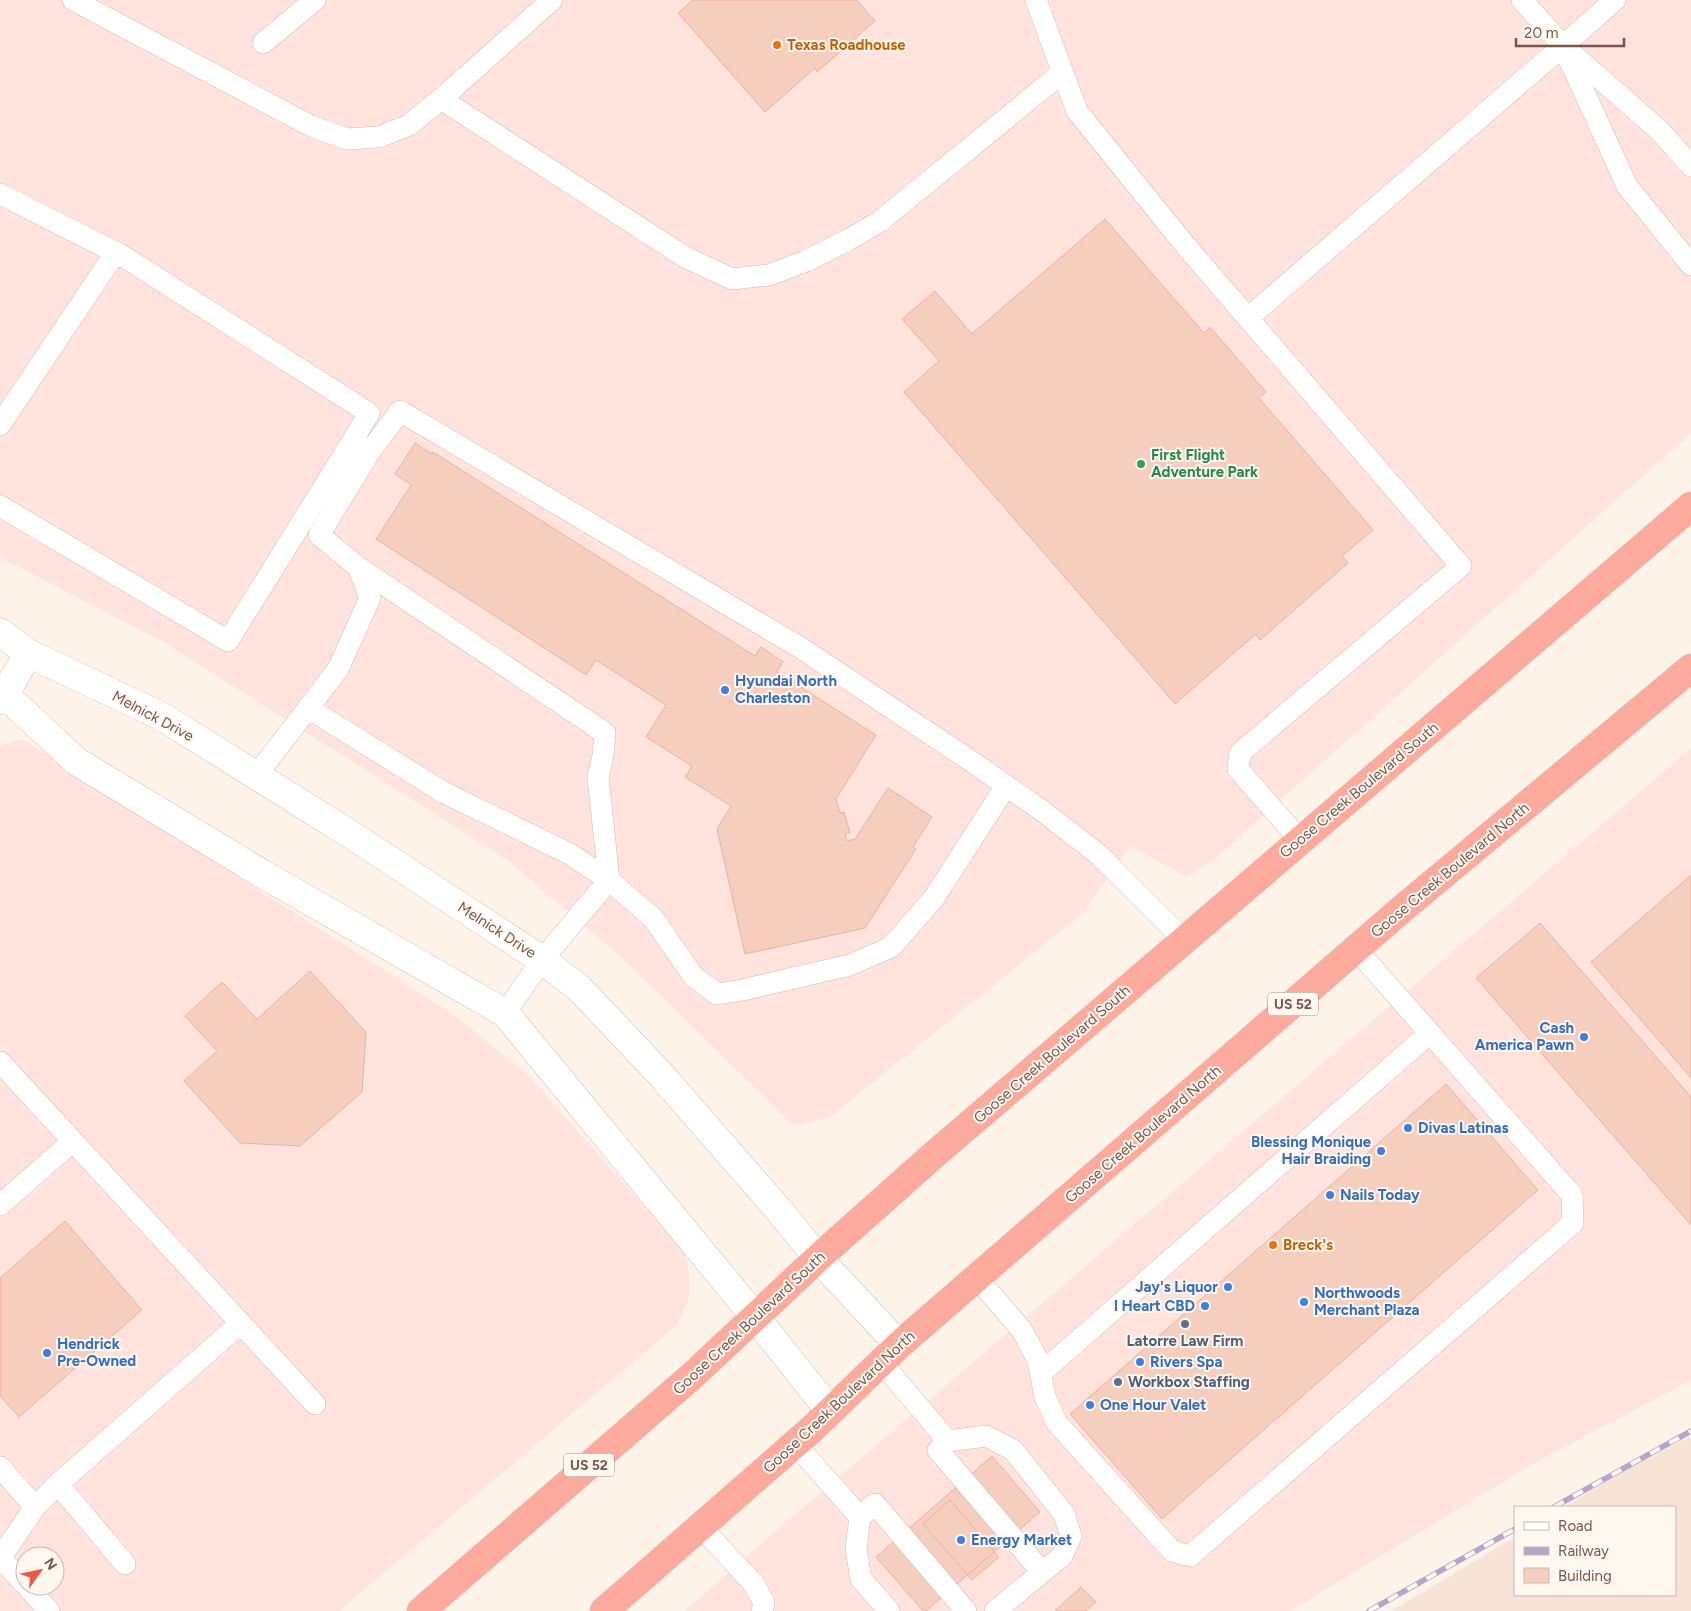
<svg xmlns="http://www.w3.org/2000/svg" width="1691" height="1611" viewBox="0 0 1691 1611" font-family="Figtree,sans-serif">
	<rect width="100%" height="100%" fill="#fef3e9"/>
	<path fill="#f7e4d7" d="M1691 1436V1611H1391L1515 1537V1595H1675V1507H1564L1619 1474Z"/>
	<path fill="#ffe3dc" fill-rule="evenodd" d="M0 0H1691V433L1211 862 1187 877 1130 846 1083 913 830 1117 794 1126 622 958 510 862 165 643 0 557Z
		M22 739 453 1014 526 1073 685 1252 689 1275V1298L677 1325 339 1611H0V746ZM25 1556H55V1586H25Z
		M1691 748V1380L1536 1462 1290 1611H685L764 1541Z"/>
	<path fill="#f6cebe" stroke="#eab19d" d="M693 0H857L875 21 817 72 815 68 765 112 678 13Z
		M1105 219 1204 333 1210 327 1266 392 1259 398 1373 530 1342 556 1348 563 1260 640 1256 634 1175 704 904 392 939 361 902 319 935 291 972 334Z
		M415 443 432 454 433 452 755 656 761 647 783 662 777 672 876 735 836 799 840 813 844 812 850 833 845 834 847 841 855 839 888 788 932 817 913 847 916 849 865 928 745 954 717 829 731 806 685 777 692 766 646 737 666 705 596 660 586 675 376 539 411 485 395 474Z
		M1691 875V1078L1591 962Z
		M1540 923 1691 1097V1225L1476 978Z
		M310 971 366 1032 362 1092 300 1146 240 1143 184 1081 217 1051 185 1016 222 982 257 1019Z
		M1446 1084 1538 1190 1162 1519 1070 1414Z
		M65 1221 142 1310 19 1417 0 1396V1278Z
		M992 1456 1040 1512 926 1611H923L876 1557Z
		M950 1500 999 1557 972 1580 923 1524Z
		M1081 1587 1096 1602 1086 1611H1055Z"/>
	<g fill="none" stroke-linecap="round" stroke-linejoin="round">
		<g stroke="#d4bcb0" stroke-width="22">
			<path id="lane" d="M73 0 311 126 347 139 379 137 409 125 441 99 552 0
				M1036 0 1077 111 1185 245 1461 566 1240 753 1238 769 1300 840
				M1522 0 1563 46 1660 131 1691 166
				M263 43 315 0
				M1563 46 1627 186 1691 265
				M441 99 685 257 732 279 769 275 806 261 848 240 879 222 1063 72
				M0 194 121 255
				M1248 318 1563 46 1615 0
				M0 425 111 259 121 255 369 413 353 440 369 453
				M0 506 228 641 353 440
				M358 567 605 733 603 756 598 777 609 880 653 918 694 977 717 994 742 990 850 965 891 947 934 898 1006 786
				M308 708 443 792 570 854 609 880 542 960 505 1013
				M256 776 338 669 370 598 358 567 319 535 369 453 400 411 801 648 965 757 1041 810 1098 854 1184 940
				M0 1062 315 1404
				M0 1205 73 1141
				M977 1278 1021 1329 1038 1360 1045 1397 1057 1423 1172 1551 1190 1556 1573 1223 1572 1195 1356 949
				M880 1361 948 1441
				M1041 1373 1430 1033
				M795 1444 860 1517
				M0 1467 35 1507
				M58 1484 241 1323
				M701 1527 754 1584 764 1603 762 1611
				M1 1557 35 1507 58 1484 125 1564
				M0 1558 25 1584
				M27 1586 49 1611
				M889 1611 861 1579 856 1549 860 1517 875 1504 966 1611
				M995 1611 1062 1556 1071 1536 1064 1514 1013 1450 986 1436 948 1441 938 1450 1042 1572"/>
		</g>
		<g stroke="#d4bcb0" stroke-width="29">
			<path id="street" d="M0 632 28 653 161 716 350 834 542 960 579 988 662 1076 777 1208 818 1258 899 1345
				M0 690 76 761 261 873 505 1013 756 1318 830 1411
				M0 700 5 695 28 653"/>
		</g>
		<g stroke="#dacfcc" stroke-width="29">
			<path id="highway" d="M421 1611 692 1376 818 1258 936 1153 1691 506
				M604 1611 812 1429 899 1345 1402 909 1691 668"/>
		</g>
		<use href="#lane" stroke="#fff" stroke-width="21"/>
		<use href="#street" stroke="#fff" stroke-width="28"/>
		<use href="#highway" stroke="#fcaa9c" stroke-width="28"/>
		<g stroke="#b5a5cb" stroke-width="5.5">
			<path id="rail" d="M1554 1507 1691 1431
				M1369 1611 1515 1529"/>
		</g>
		<use href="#rail" stroke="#fff8f1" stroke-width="4" stroke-dasharray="11" stroke-linecap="butt"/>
	</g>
	<g fill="#e8710a" stroke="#fff8f1" stroke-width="2">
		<circle cx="777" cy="45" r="5"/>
		<circle cx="1273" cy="1245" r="5"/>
	</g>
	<circle fill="#2e9e5b" stroke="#fff8f1" stroke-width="2" cx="1141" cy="464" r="5"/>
	<g fill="#3f7fe0" stroke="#fff8f1" stroke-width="2">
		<circle cx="725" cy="690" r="5"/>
		<circle cx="1584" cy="1037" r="5"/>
		<circle cx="1408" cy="1128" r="5"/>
		<circle cx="1381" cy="1151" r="5"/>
		<circle cx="1330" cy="1195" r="5"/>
		<circle cx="1228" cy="1287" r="5"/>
		<circle cx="1304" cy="1302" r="5"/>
		<circle cx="1205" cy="1306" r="5"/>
		<circle cx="47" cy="1353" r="5"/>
		<circle cx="1140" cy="1362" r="5"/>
		<circle cx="1090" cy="1405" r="5"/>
		<circle cx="961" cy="1540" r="5"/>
	</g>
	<g fill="#5c6f8a" stroke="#fff8f1" stroke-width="2">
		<circle cx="1185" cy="1324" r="5"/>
		<circle cx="1118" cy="1382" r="5"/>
	</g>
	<g text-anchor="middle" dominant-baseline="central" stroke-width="4" stroke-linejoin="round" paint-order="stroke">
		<g fill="#fff8f1" stroke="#a3867b" stroke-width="1">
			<rect x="1268" y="992.5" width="50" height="23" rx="4"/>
			<rect x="564" y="1453.5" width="50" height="23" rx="4"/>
		</g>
		<g font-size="14" font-weight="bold" fill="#7c5549">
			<text x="1293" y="1004">US 52</text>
			<text x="589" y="1465">US 52</text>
		</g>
		<g font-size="15" font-weight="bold" fill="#c56008" stroke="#fff8f1" text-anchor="start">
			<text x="787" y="45">Texas Roadhouse</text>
			<text x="1283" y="1245">Breck's</text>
		</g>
		<g font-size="15" font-weight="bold" fill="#27864d" stroke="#fff8f1" text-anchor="start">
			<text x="1151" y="455">First Flight<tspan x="1151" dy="17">Adventure Park</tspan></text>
		</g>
		<g font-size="15" font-weight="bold" fill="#366cbe" stroke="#fff8f1" text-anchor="start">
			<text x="735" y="681">Hyundai North<tspan x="735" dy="17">Charleston</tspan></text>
			<text x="1574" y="1028" text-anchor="end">Cash<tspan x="1574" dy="17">America Pawn</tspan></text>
			<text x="1418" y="1128">Divas Latinas</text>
			<text x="1371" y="1142" text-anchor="end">Blessing Monique<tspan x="1371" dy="17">Hair Braiding</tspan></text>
			<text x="1340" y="1195">Nails Today</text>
			<text x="1218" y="1287" text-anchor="end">Jay's Liquor</text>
			<text x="1314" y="1293">Northwoods<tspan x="1314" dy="17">Merchant Plaza</tspan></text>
			<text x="1195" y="1306" text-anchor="end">I Heart CBD</text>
			<text x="57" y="1344">Hendrick<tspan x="57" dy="17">Pre-Owned</tspan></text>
			<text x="1150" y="1362">Rivers Spa</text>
			<text x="1100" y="1405">One Hour Valet</text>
			<text x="971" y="1540">Energy Market</text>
		</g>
		<g font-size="15" fill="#7c5549" stroke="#fff8f1">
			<text transform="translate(153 716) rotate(28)">Melnick Drive</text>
			<text transform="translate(1359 790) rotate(-40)">Goose Creek Boulevard South</text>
			<text transform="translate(1450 870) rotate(-40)">Goose Creek Boulevard North</text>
			<text transform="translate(497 930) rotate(33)">Melnick Drive</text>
			<text transform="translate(1052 1054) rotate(-41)">Goose Creek Boulevard South</text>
			<text transform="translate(1143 1134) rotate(-41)">Goose Creek Boulevard North</text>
			<text transform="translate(749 1323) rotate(-43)">Goose Creek Boulevard South</text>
			<text transform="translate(839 1402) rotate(-43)">Goose Creek Boulevard North</text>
		</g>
		<g font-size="15" font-weight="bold" fill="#4e5e75" stroke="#fff8f1">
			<text x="1185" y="1341">Latorre Law Firm</text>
			<text x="1128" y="1382" text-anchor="start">Workbox Staffing</text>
		</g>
	</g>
	<rect x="1514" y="1506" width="162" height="90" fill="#fff8f1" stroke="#cbb7ae"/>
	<rect x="1524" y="1522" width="25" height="8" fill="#ffffff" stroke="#cbb7ae"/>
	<text x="1558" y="1531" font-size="15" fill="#7c5549">Road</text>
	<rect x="1524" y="1547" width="25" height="8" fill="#b5a5cb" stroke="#cbb7ae"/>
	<text x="1558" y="1556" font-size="15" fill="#7c5549">Railway</text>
	<rect x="1524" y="1568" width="25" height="15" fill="#f6cebe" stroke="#cbb7ae"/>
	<text x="1558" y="1581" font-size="15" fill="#7c5549">Building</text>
	<g transform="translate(40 1571) rotate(57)"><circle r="24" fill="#fff8f1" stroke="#cbb7ae"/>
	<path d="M0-4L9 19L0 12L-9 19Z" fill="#f15846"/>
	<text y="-8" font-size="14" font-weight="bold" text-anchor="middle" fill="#7c5549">N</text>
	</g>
	<path d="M1516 38v8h108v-8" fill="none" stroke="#7c5549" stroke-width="2.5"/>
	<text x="1524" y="38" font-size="15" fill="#7c5549" stroke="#fff8f1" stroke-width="4" paint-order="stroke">20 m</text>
</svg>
